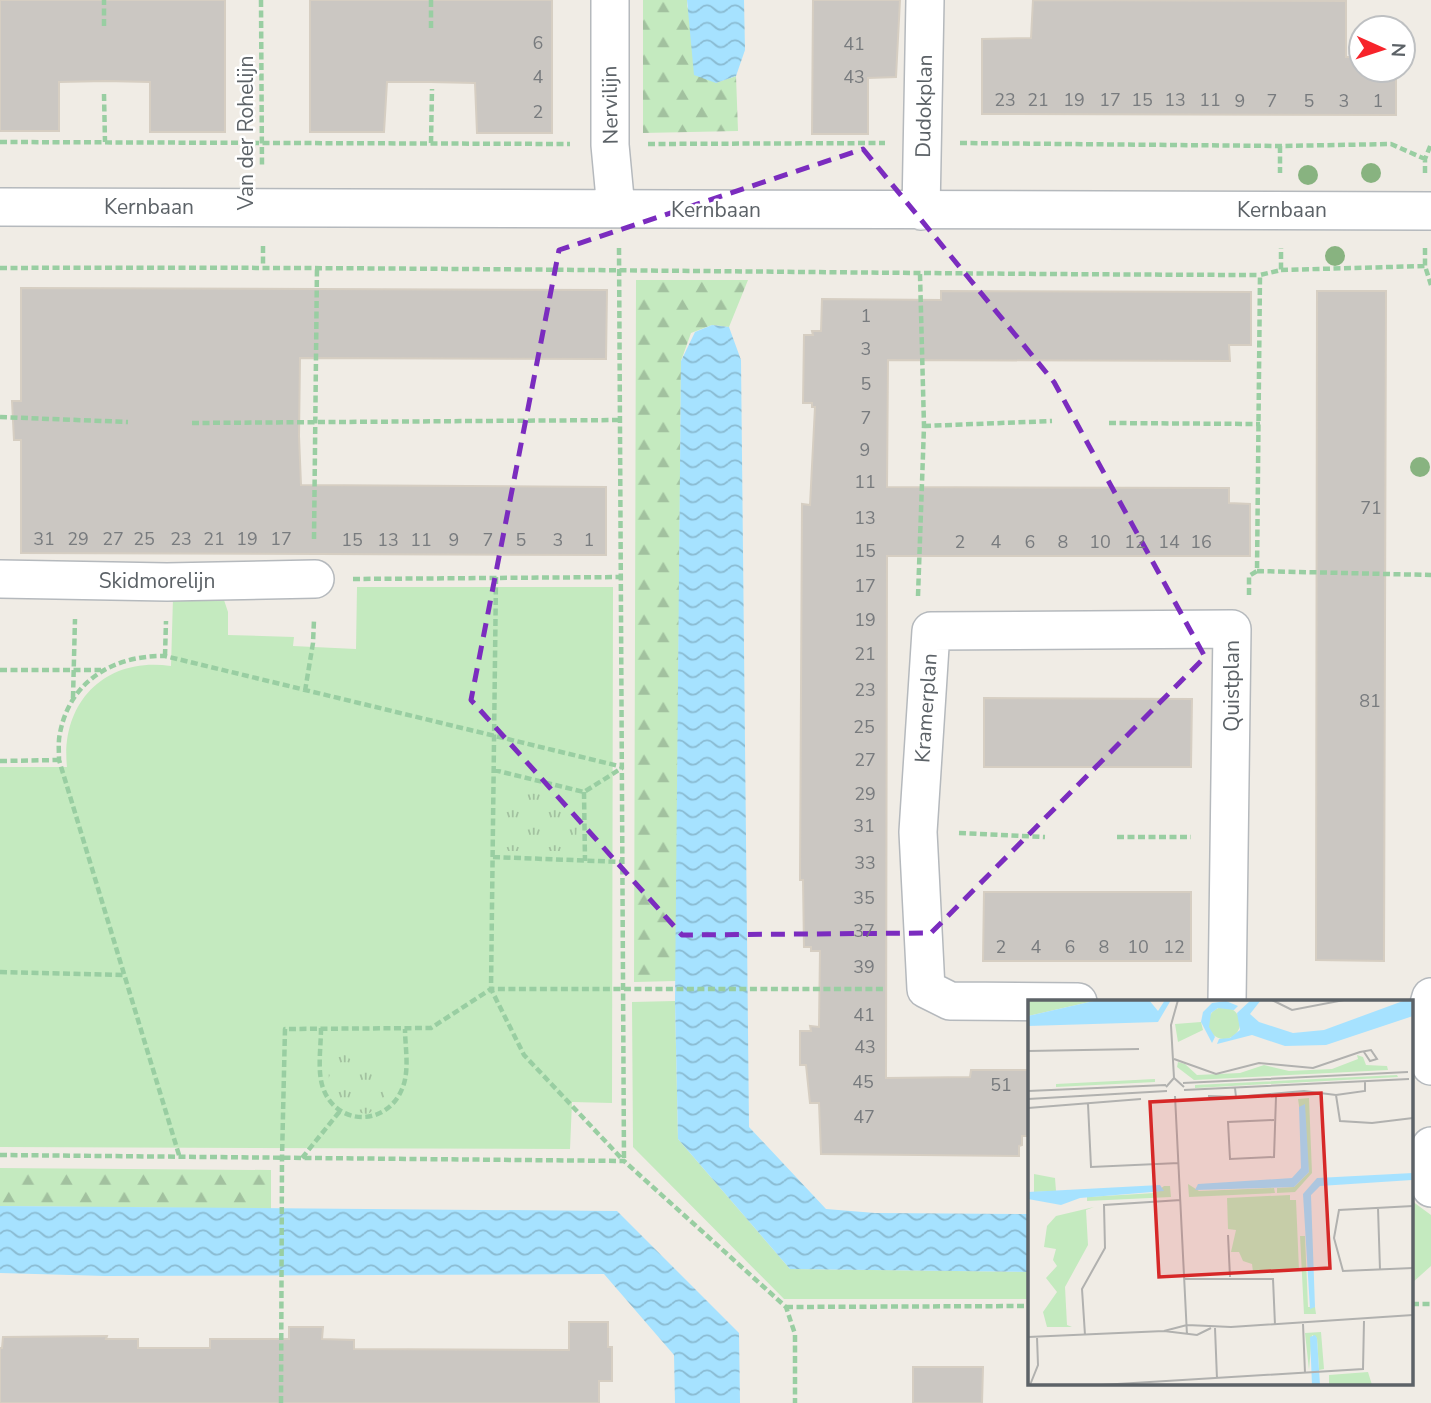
<svg xmlns="http://www.w3.org/2000/svg" width="1431" height="1403" viewBox="0 0 1431 1403" font-family="'Nunito Sans',sans-serif">
	<defs>
		<pattern id="forest-firs" width="22" height="20" patternUnits="userSpaceOnUse" patternTransform="scale(1.75)"><rect width="22" height="20" fill="#c4eabf"/><path d="M5 1l3.5 6h-7zM16 11l3.5 6h-7z" fill="#a2c19f"/></pattern>
		<pattern id="park-tufts" width="24" height="20" patternUnits="userSpaceOnUse" patternTransform="scale(1.75)"><rect width="24" height="20" fill="#c4eabf"/><path d="M3 7l-1-3M5 7V3M7 7l1-3M15 17l-1-3M17 17v-4M19 17l1-3" fill="none" stroke="#a2c19f"/></pattern>
		<pattern id="water-waves" width="16" height="10" patternUnits="userSpaceOnUse" patternTransform="scale(1.75)"><rect width="16" height="10" fill="#a6e2ff"/><path d="M0 5q4-4 8 0t8 0" fill="none" stroke="#8abbd2"/></pattern>
	</defs>
	<rect width="100%" height="100%" fill="#f0ece5"/>
	<path fill="#c4eabf" d="M357 587H613L612 1103 572 1102 570 1149 0 1147V767H67C60 702 106 656 171 666L173 598 223 597 228 612V635L294 637 293 646 356 649Z
		M675 1001 678 1139 790 1269 1030 1272V1299H784L633 1147 632 1002Z
		M1412 1201 1431 1215V1266L1412 1283Z"/>
	<path fill="url(#forest-firs)" d="M643 0H687V6L716 83 736 76 738 131 643 133Z
		M636 280H748L729 327 712 325 691 333 681 361 676 981 634 982Z
		M0 1168 271 1170V1209L0 1206Z"/>
	<path fill="url(#park-tufts)" d="M511 792 549 795 577 827 576 840 570 851H508C498 834 501 809 511 792Z
		M333 1043C348 1057 355 1070 377 1061L385 1078V1102L368 1114C326 1108 324 1078 333 1043Z"/>
	<path fill="url(#water-waves)" d="M687 0H744L745 50 736 76 716 83 694 75Z
		M712 325 729 327 741 360 749 1127 826 1209 875 1213 1030 1214V1272L790 1269 678 1139 675 1001 681 361 695 332Z
		M0 1206 617 1211 739 1333 740 1403H675L674 1355 604 1274 105 1276 0 1273Z"/>
	<path fill="#cbc7c2" stroke="#d6cec2" stroke-width="2" d="M0 0H225V132H150V82L105 81 59 82V131H0Z
		M310 0H552V133H477L475 83 431 82H387L384 132H310Z
		M813 0H900L896 77 868 78V134H812Z
		M1033 0 1346 1V57H1361V70H1396V115L982 114V39L1031 38Z
		M21 288 607 290 606 359 300 358 299 436 301 485 606 487V555L21 553V440H14L12 401H21Z
		M941 291 1251 292V345H1229L1230 361 888 360 887 487 1229 488V503L1250 504V556H887L886 1078 970 1077 971 1070H1030V1136H1022V1145L1019 1146V1156L821 1154 819 1103H810L806 1065H800V1031H811L810 1026 819 1027 820 951H811V947H804L803 880H800L802 504 810 505 815 407H812V403H803L804 335H813L812 331H821L822 299 941 300Z
		M1317 291H1386L1384 961 1316 960Z
		M984 698 1192 699 1191 767H984Z
		M984 892H1191V961H983Z
		M569 1322H608V1347H612V1381H599V1403H0V1348H2L3 1337 107 1336 106 1339H138V1348H210V1339H289V1327H323L322 1339 354 1340V1349L569 1350Z
		M913 1367H983L982 1403H913Z"/>
	<g fill="none" stroke-linecap="round" stroke-linejoin="round">
		<g stroke="#b5b9bd" stroke-width="40">
			<path id="street" d="M610 0V145L616 209
				M0 207 1431 211
				M921 211 925 0
				M0 579 167 582 315 579
				M1431 997 1421 1031 1431 1066
				M1078 1002 950 1001 926 989 918 832 931 631 1232 629 1227 1002
				M1431 1146V1188"/>
		</g>
		<path stroke="#99cea2" stroke-width="4.5" stroke-dasharray="7 3.5" stroke-linecap="butt" d="M261 0 262 167
			M104 26V0
			M431 28V0
			M104 94 105 142
			M0 142 570 144
			M431 143 432 89
			M960 143 1280 146 1391 144 1425 159
			M648 144 885 143
			M1280 146V173
			M1425 173V159L1431 144
			M263 246V267
			M619 248 624 1161
			M1425 248V266L1431 285
			M0 268C420 266 840 274 1260 275
			M1281 270 1425 266
			M0 417 128 422
			M192 423 621 420
			M1109 423 1260 424
			M924 426 1052 421
			M314 539 317 266
			M1257 571 1431 575
			M496 577 491 989 524 1055 623 1160
			M353 579 622 577
			M1249 595V576L1257 571 1260 275 1281 270V248
			M918 596 924 426 920 274
			M165 656 166 621
			M0 670H101
			M305 691 313 643 314 620
			M73 698 75 619
			M0 761 59 760
			M494 770 584 792 622 768
			M584 792 585 861
			M959 833 1045 837
			M1117 837H1191
			M493 857 623 862
			M0 972 124 975
			M321 1028C321 1047 317 1071 323 1088 337 1127 387 1126 402 1089 410 1071 405 1047 405 1029
			M0 1155 624 1161 786 1307 795 1334V1403
			M179 1155 59 760C59 751 58 741 60 733 70 680 115 655 165 656L623 767
			M302 1158 340 1111
			M1412 1304H1431
			M786 1307 1030 1306
			M281 1403 282 1158 285 1029 431 1028 491 989H886"/>
		<use href="#street" stroke="#fff" stroke-width="37"/>
	</g>
	<g fill="#88b380">
		<circle cx="1371" cy="173" r="10"/>
		<circle cx="1308" cy="175" r="10"/>
		<circle cx="1335" cy="256" r="10"/>
		<circle cx="1420" cy="467" r="10"/>
	</g>
	<path fill="none" stroke="#7b2cbf" stroke-width="5" stroke-dasharray="14 9" stroke-linejoin="round" d="M863 149 1054 382 1205 657 931 933 682 935 471 700 559 250Z"/>
	<g text-anchor="middle" dominant-baseline="central" stroke-width="5" stroke-linejoin="round" paint-order="stroke">
		<g font-size="18" fill="#787b7e">
			<text x="538" y="43">6</text>
			<text x="854" y="44">41</text>
			<text x="538" y="77">4</text>
			<text x="854" y="77">43</text>
			<text x="1005" y="100">23</text>
			<text x="1038" y="100">21</text>
			<text x="1074" y="100">19</text>
			<text x="1110" y="100">17</text>
			<text x="1142" y="100">15</text>
			<text x="1175" y="100">13</text>
			<text x="1210" y="100">11</text>
			<text x="1240" y="101">9</text>
			<text x="1272" y="101">7</text>
			<text x="1309" y="101">5</text>
			<text x="1344" y="101">3</text>
			<text x="1378" y="101">1</text>
			<text x="538" y="112">2</text>
			<text x="866" y="316">1</text>
			<text x="866" y="349">3</text>
			<text x="866" y="384">5</text>
			<text x="866" y="418">7</text>
			<text x="865" y="450">9</text>
			<text x="865" y="482">11</text>
			<text x="1371" y="508">71</text>
			<text x="865" y="518">13</text>
			<text x="44" y="539">31</text>
			<text x="78" y="539">29</text>
			<text x="113" y="539">27</text>
			<text x="144" y="539">25</text>
			<text x="181" y="539">23</text>
			<text x="214" y="539">21</text>
			<text x="247" y="539">19</text>
			<text x="281" y="539">17</text>
			<text x="352" y="540">15</text>
			<text x="388" y="540">13</text>
			<text x="421" y="540">11</text>
			<text x="454" y="540">9</text>
			<text x="488" y="540">7</text>
			<text x="521" y="540">5</text>
			<text x="558" y="540">3</text>
			<text x="589" y="540">1</text>
			<text x="960" y="542">2</text>
			<text x="996" y="542">4</text>
			<text x="1030" y="542">6</text>
			<text x="1063" y="542">8</text>
			<text x="1100" y="542">10</text>
			<text x="1135" y="542">12</text>
			<text x="1169" y="542">14</text>
			<text x="1201" y="542">16</text>
			<text x="865" y="551">15</text>
			<text x="865" y="586">17</text>
			<text x="865" y="620">19</text>
			<text x="865" y="654">21</text>
			<text x="865" y="690">23</text>
			<text x="1370" y="701">81</text>
			<text x="864" y="727">25</text>
			<text x="865" y="760">27</text>
			<text x="865" y="794">29</text>
			<text x="864" y="826">31</text>
			<text x="865" y="863">33</text>
			<text x="864" y="898">35</text>
			<text x="864" y="931">37</text>
			<text x="1001" y="947">2</text>
			<text x="1036" y="947">4</text>
			<text x="1070" y="947">6</text>
			<text x="1104" y="947">8</text>
			<text x="1138" y="947">10</text>
			<text x="1174" y="947">12</text>
			<text x="864" y="967">39</text>
			<text x="864" y="1015">41</text>
			<text x="865" y="1047">43</text>
			<text x="863" y="1082">45</text>
			<text x="1001" y="1085">51</text>
			<text x="864" y="1117">47</text>
		</g>
		<g font-size="21" fill="#5c6267" stroke="#fff">
			<text transform="translate(610 105) rotate(-91)">Nervilijn</text>
			<text transform="translate(924 106) rotate(-89)">Dudokplan</text>
			<text transform="translate(246 133) rotate(-90)">Van der Rohelijn</text>
			<text x="149" y="207">Kernbaan</text>
			<text x="716" y="210">Kernbaan</text>
			<text x="1282" y="210">Kernbaan</text>
			<text x="157" y="581">Skidmorelijn</text>
			<text transform="translate(1232 686) rotate(-90)">Quistplan</text>
			<text transform="translate(926 708) rotate(-86)">Kramerplan</text>
		</g>
	</g>
	<g transform="translate(1028 1000)">
		<rect width="385" height="385" fill="#f0ece5"/>
		<path d="M0 0H70L0 16ZM180 23a16 16 0 1 1 32 0a16 16 0 1 1-32 0ZM173 22 175 30 150 42 147 24ZM329 55 335 57 338 65 359 66 360 70 166 80 149 67 150 62 157 64 169 75 212 73 236 65 261 71 304 69 330 59ZM369 75 370 77 167 88V85ZM127 79V82L28 87V84ZM281 98 284 173 267 192 249 193V188L266 187 281 172 270 99ZM6 174 27 178 28 191 6 192ZM262 195V200H268L271 270 225 272 224 264 215 261 211 252H203L208 230 200 229 199 198ZM66 207 58 210 60 245 37 287 39 325 44 327H19L15 312 29 292 18 278 29 266 25 260 28 249 16 247 19 226 28 216ZM340 372 344 385H301V375Z" fill="#c4eabf"/>
		<path d="M160 184 171 191 246 188 247 193 161 197ZM136 186H142L143 197 59 201V197L127 193ZM272 236H277L280 307H287L288 314H276ZM293 332 296 369 291 370 289 338 284 335 281 370 277 333Z" fill="#c4eabf"/>
		<path d="M70 0H121L130 11 137 0H143L130 22 0 26V16ZM223 0H233L222 14 231 22 265 33 296 30 375 1H385V16L298 45 257 46 224 35 189 44 191 39 202 38 212 30 209 13ZM198 1 210 6 206 10 190 8 183 13 181 27 187 37 184 43 173 22 175 12 184 3ZM277 104 281 172 266 187 167 190 170 184 264 178 273 168 271 107ZM385 173 384 180 292 186 283 195 287 307 282 309 275 194 289 178ZM132 185 136 191 52 198 33 205 0 199V192ZM287 335 289 338 292 385H284L282 337Z" fill="#a6e2ff"/>
		<path fill="none" stroke="#b1b1af" stroke-width="2" d="M244 0 264 10 316 0M0 51 111 49M146 59 188 74 231 63 285 68 332 52 343 50 349 59 342 61 336 52M146 78 143 25 150 0M155 83 380 72M138 87 146 78 156 87M207 88 208 97 276 91 308 95 337 91V82M156 90 381 79M0 91 138 85M308 95 312 121 344 123 385 118M147 96 159 335M180 96 208 97M0 99 139 91M60 104 63 167 151 163M0 108 113 99M246 120 200 122 202 159 246 157 248 97M385 206 311 210 306 238 315 271 385 268M350 208 352 270M200 235 202 277M156 279H245L247 325M275 324 277 373M187 328 189 379M136 331 159 325 203 327 385 315M57 335 54 289 77 248 76 205 153 200M0 337 136 331 169 335 183 328M2 385 10 365 9 337M73 385 335 369 336 321"/>
		<path fill="#d62828" fill-opacity="0.15" stroke="#d62828" stroke-width="3.5" d="M293 93 302 268 131 277 122 102Z"/>
		<rect width="385" height="385" fill="none" stroke="#5c6267" stroke-width="3.5"/>
	</g>
	<g transform="translate(1382 49) rotate(93)"><circle r="33" fill="#ffffff" stroke="#bec0c2" stroke-width="2"/>
	<path d="M0-5L12 26L0 18L-12 26Z" fill="#f7242b"/>
	<text y="-10" font-size="19" font-weight="bold" text-anchor="middle" fill="#5c6267">N</text>
	</g>
</svg>
